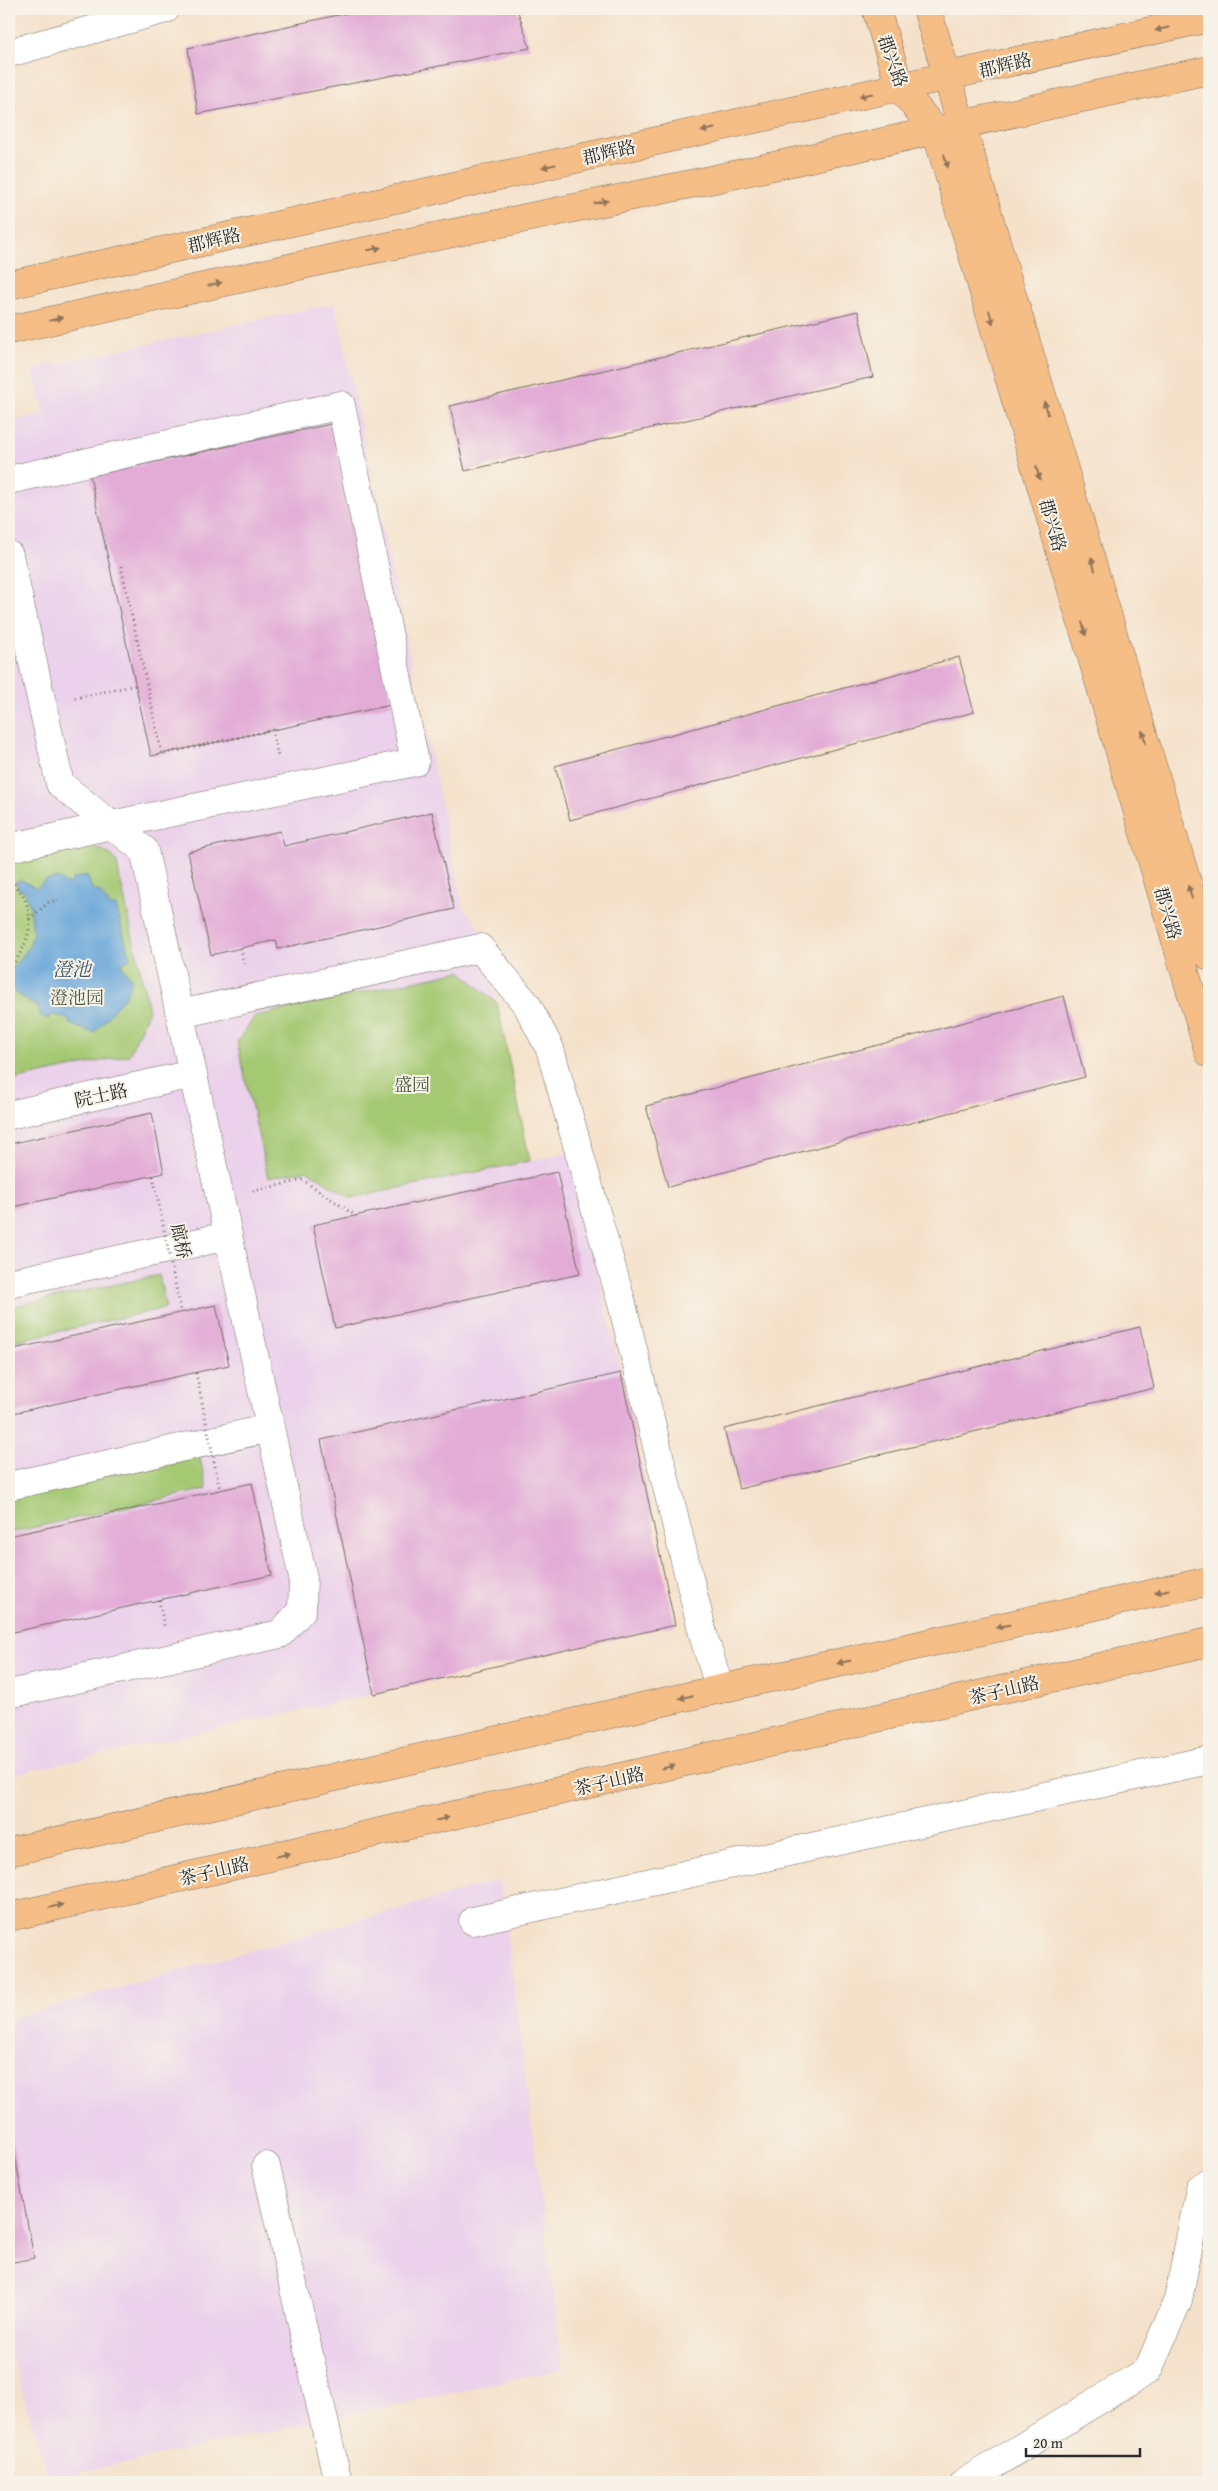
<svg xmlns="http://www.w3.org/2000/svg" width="1218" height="2491" viewBox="0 0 1218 2491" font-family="'Gentium Book Plus','Noto Serif SC',serif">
	<rect width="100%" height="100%" fill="#f7f3e8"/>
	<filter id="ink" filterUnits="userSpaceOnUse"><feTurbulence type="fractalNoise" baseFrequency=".02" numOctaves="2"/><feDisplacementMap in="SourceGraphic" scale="10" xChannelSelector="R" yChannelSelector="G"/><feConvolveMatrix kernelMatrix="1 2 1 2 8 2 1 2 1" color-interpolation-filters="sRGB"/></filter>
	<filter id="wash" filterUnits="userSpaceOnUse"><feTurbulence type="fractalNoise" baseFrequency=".0096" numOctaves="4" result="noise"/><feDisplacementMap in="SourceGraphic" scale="20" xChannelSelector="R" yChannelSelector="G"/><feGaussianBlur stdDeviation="1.12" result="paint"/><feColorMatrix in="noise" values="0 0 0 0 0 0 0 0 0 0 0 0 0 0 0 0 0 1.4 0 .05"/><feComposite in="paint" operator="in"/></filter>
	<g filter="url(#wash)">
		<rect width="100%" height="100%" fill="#f5e1c9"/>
		<path fill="#ebd1eb" d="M335 303 463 907 515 973 492 978 530 1160 572 1153 621 1373 321 1440 374 1694 9 1775V421L44 414 33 369Z
			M500 1880 563 2369 49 2479 9 2348V2019Z"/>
		<path fill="#a5c973" stroke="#687a4f" d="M51 845C72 846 103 843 116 860L149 1010 129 1055 9 1081V861Z
			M460 971 497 1003 530 1161 351 1198 307 1170 268 1178 237 1042 255 1016Z
			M159 1275 166 1308 9 1342V1307Z
			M199 1454 207 1489 9 1533V1497Z"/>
		<path fill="#66a5d9" stroke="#486882" d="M87 875 92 889 100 892 110 906H116L130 959 121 964 132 980 126 995 94 1033 70 1024 68 1019 51 1014 48 1019 40 1015 39 1008 16 993 9 986V973L29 947 33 932 30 906 25 892 18 888 16 881 21 880 36 888 46 880 59 878 66 884H70L72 879Z"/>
		<g id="blocks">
			<path fill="#e2acd7" d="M365 9H517L530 48 198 114 188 48Z
				M858 311 873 377 465 471 450 406Z
				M331 424 391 705 151 756 90 476Z
				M959 657 974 712 570 820 555 766Z
				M432 812 454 909 278 949 276 940 211 955 188 852 280 831 284 846Z
				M1064 996 1085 1077 668 1187 646 1106Z
				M152 1113 164 1173 9 1208V1144Z
				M557 1172 580 1274 335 1328 313 1225Z
				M216 1305 229 1365 9 1414V1350Z
				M1140 1327 1154 1388 739 1489 724 1429Z
				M621 1373 675 1625 374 1694 321 1440Z
				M252 1483 272 1575 9 1633V1536Z
				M9 2125 34 2258 9 2263Z"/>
		</g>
	</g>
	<g filter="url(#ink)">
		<use href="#blocks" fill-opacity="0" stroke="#726b62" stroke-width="1"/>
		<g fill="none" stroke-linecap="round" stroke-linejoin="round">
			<g stroke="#726b62" stroke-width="29">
				<path id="minor" d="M9 53 166 9
					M9 480 341 405 415 762 111 825 60 784 9 555
					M9 848 111 825 144 850 303 1578 302 1610 280 1634 9 1694
					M180 1014 480 948 527 1005 550 1049 622 1304 704 1638 720 1689
					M9 1115 193 1074
					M9 1283 228 1236
					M9 1486 270 1428
					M473 1921 1209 1760
					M266 2166 338 2482
					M965 2482 1148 2370 1178 2300 1200 2188 1209 2182"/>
			</g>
			<g stroke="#726b62" stroke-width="29">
				<path id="major" d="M876 9 900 88 936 131 1209 1053
					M927 9 1209 956
					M9 285 1209 18
					M9 330 361 252 710 180 1209 70
					M9 1852 720 1689 1209 1581
					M9 1917 1209 1642"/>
			</g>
			<path stroke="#726b62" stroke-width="3" stroke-dasharray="1 4" stroke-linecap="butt" d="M121 566 162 754 272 730 278 757
				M75 698 136 685
				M29 919 49 902 58 900
				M241 948 244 965
				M9 970C26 947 37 926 24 897 21 890 15 889 14 881
				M253 1191 303 1180 356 1216
				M159 1600 164 1626"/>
			<use href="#minor" stroke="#fff" stroke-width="28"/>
			<use href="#major" stroke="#f6be87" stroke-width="28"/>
			<path stroke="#726b62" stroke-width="3" stroke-dasharray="1 4" stroke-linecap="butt" d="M153 1176 181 1312
				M196 1373 220 1490"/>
		</g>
		<defs><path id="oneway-solid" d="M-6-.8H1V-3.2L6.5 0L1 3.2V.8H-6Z" transform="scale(1.25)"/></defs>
		<g fill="#907459">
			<use href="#oneway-solid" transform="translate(1162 29) rotate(167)"/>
			<use href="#oneway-solid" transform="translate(866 95) rotate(167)"/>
			<use href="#oneway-solid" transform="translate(708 130) rotate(167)"/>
			<use href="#oneway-solid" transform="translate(946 161) rotate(74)"/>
			<use href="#oneway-solid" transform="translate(549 166) rotate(167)"/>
			<use href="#oneway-solid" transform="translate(601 202) rotate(-12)"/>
			<use href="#oneway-solid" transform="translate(374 249) rotate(-12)"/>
			<use href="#oneway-solid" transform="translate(215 284) rotate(-13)"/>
			<use href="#oneway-solid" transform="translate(991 317) rotate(74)"/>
			<use href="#oneway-solid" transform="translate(56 319) rotate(-13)"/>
			<use href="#oneway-solid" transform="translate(1046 408) rotate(-107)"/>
			<use href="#oneway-solid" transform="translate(1038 473) rotate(74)"/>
			<use href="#oneway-solid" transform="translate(1093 564) rotate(-107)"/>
			<use href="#oneway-solid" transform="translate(1084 629) rotate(74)"/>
			<use href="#oneway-solid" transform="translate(1144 737) rotate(-107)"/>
			<use href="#oneway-solid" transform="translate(1190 892) rotate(-107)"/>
			<use href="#oneway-solid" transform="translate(1162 1591) rotate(168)"/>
			<use href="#oneway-solid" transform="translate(1003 1626) rotate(168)"/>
			<use href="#oneway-solid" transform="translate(844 1662) rotate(168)"/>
			<use href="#oneway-solid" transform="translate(686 1697) rotate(167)"/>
			<use href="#oneway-solid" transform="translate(668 1767) rotate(-13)"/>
			<use href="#oneway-solid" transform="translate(442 1819) rotate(-13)"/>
			<use href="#oneway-solid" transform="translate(283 1855) rotate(-13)"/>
			<use href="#oneway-solid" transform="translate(56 1906) rotate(-13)"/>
		</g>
	</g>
	<g text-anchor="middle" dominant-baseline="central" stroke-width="4" stroke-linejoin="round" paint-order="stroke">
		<g font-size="18" fill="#2b2b2b" stroke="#f7f3e8">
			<text transform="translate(893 61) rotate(70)">郡兴路</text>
			<text transform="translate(1005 65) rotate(-13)">郡辉路</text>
			<text transform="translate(609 152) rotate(-13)">郡辉路</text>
			<text transform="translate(214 240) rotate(-13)">郡辉路</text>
			<text transform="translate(1053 525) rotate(74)">郡兴路</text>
			<text transform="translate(1168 913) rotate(74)">郡兴路</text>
			<text transform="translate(101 1095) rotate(-12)">院士路</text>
			<text transform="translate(181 1241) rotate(78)">廊桥</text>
			<text transform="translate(1004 1690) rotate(-13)">茶子山路</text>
			<text transform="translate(609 1781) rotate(-13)">茶子山路</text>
			<text transform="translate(214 1871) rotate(-13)">茶子山路</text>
		</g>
		<g font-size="18" fill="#505a41" stroke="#f7f3e8">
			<text x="77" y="997">澄池园</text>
			<text x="412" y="1084">盛园</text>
		</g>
		<g font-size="19" font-style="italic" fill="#405668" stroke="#f7f3e8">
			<text x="72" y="969">澄池</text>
		</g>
	</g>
	<rect width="1218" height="2491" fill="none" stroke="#f7f3e8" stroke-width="30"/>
	<path d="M1026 2448v8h114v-8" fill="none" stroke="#2b2b2b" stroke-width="2.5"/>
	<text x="1033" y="2448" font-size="15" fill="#2b2b2b" stroke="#f7f3e8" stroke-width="4" paint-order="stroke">20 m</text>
</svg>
